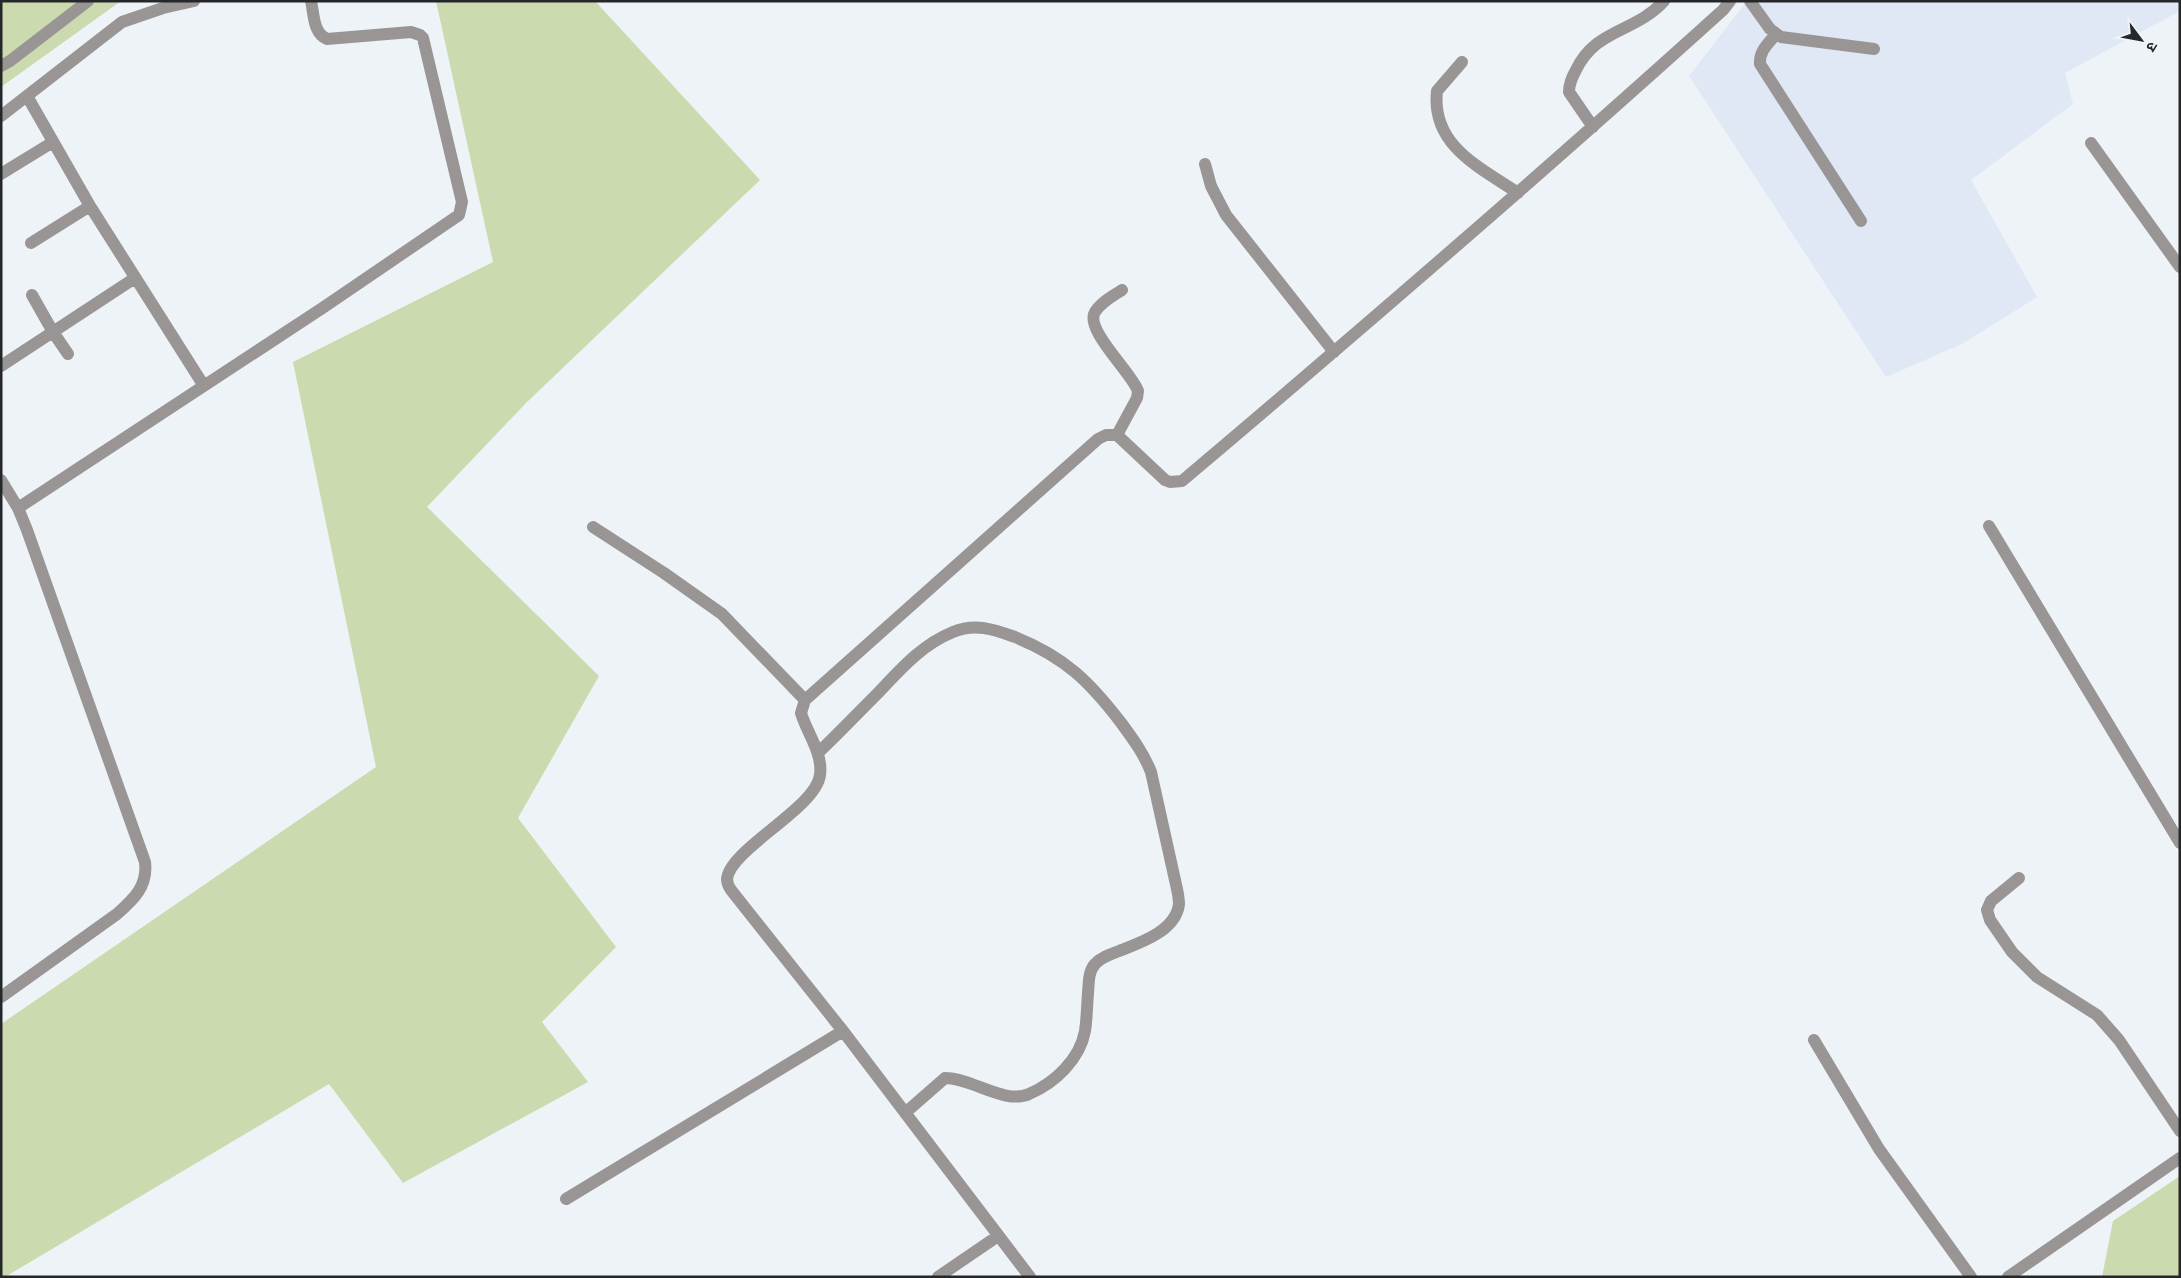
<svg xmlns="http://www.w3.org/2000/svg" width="2181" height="1278" viewBox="0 0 2181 1278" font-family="Cabin,'Noto Sans Devanagari',sans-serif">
	<rect width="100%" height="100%" fill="#eef3f8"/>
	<path fill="#dfe8f4" d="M1747 1H2180V11L2065 73 2073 104 1971 180 2037 297 1962 344 1886 377 1689 76Z"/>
	<path fill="#ccdaaf" d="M1 1H121L1 87Z
		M436 1H595L760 180 527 402 427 507 599 676 518 818 616 947 542 1022 588 1082 403 1183 329 1084 5 1277H1V1024L376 767 293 362 493 262Z
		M2180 1176V1277H2102L2113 1221Z"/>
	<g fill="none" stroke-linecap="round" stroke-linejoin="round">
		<path stroke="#999595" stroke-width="12" d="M1750 1 1770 29 1781 37 1874 49
			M1776 34C1768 44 1759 51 1760 64L1861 221
			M1462 62 1437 91C1431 145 1479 167 1518 193
			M1 66 10 61 88 1
			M27 96 90 206 204 386
			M1 116 122 22 163 8 194 1
			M1593 127 1569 92C1569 84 1572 77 1576 70 1596 28 1635 33 1664 1
			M2091 143 2180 267
			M1205 164 1211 186 1226 215 1334 352
			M1 174 53 142
			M31 243 90 206
			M32 295 53 332 68 354
			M1 366 135 278
			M1117 435 1137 398 1138 391C1132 373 1084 329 1095 312 1101 302 1113 296 1122 290
			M1 480 18 508 27 530 145 862C148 886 134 899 117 914L1 997
			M18 508 324 307 459 215 462 202 423 38 420 35 411 32 327 39C313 33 314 14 311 1
			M1989 526 2180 843
			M593 527 664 573 722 614 805 700
			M818 753C838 734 857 714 877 694 900 670 921 645 953 632 975 623 993 629 1015 637 1065 657 1090 682 1122 724 1133 739 1144 754 1151 772L1177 889C1178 894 1179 899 1179 904 1176 931 1140 943 1119 951 1111 954 1101 957 1095 964 1088 972 1089 983 1088 993 1087 1005 1087 1018 1085 1031 1080 1059 1055 1083 1029 1094 1005 1105 972 1078 945 1078L905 1113
			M2019 878 1991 901 1987 910 1990 920 2012 952 2037 977 2097 1015 2119 1040 2180 1131
			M1814 1040 1879 1149 1971 1277
			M566 1199 843 1031
			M938 1277 998 1236
			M1030 1277 843 1031 731 890C729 887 727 883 727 879 730 849 816 808 820 775 823 753 807 733 801 713L805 700 1098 439 1106 435H1117L1165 480 1170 482 1182 481C1364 327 1545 171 1723 10L1730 1
			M2008 1277 2180 1158"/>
	</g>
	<rect width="2181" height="1278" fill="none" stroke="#252729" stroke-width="5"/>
	<g transform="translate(2141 40) rotate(122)" stroke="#eef3f8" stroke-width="4" paint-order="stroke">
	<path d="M0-4L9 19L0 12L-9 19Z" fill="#252729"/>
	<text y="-8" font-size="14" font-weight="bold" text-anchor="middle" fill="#252729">उ</text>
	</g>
</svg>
